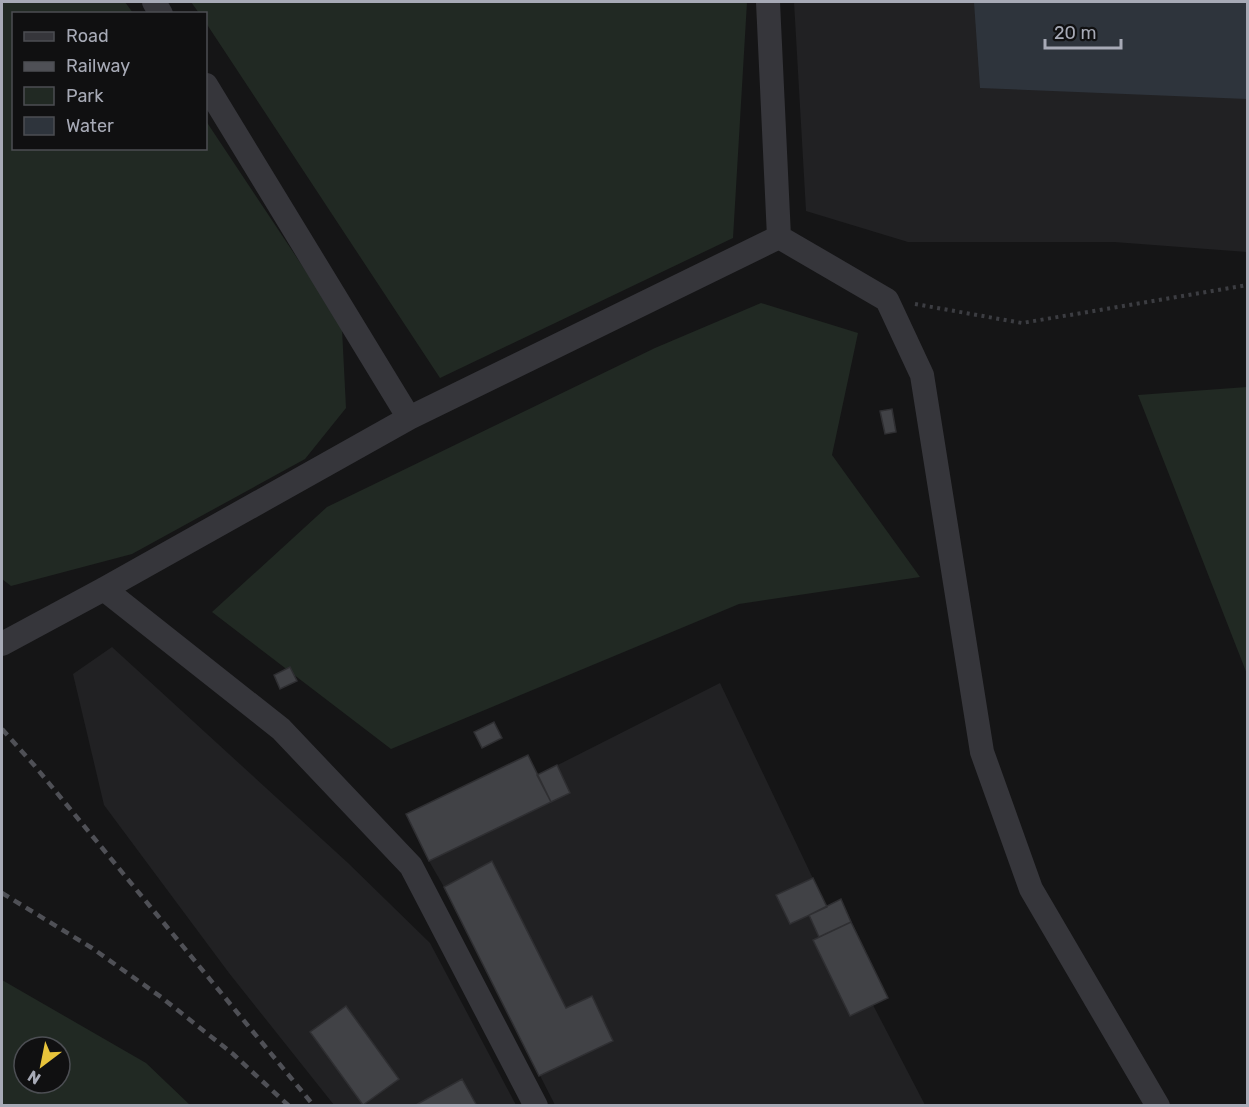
<svg xmlns="http://www.w3.org/2000/svg" width="1249" height="1107" viewBox="0 0 1249 1107" font-family="Rubik,sans-serif">
	<rect width="100%" height="100%" fill="#151516"/>
	<path fill="#212123" d="M794 2H1247V252L1114 242H908L806 211Z
		M112 647 348 863 430 943 516 1105H334L229 973 104 805 73 674Z
		M720 683 826 906 841 899 888 998 873 1005 925 1105H555L444 887 429 861 406 814 528 755 538 775Z"/>
	<path fill="#212923" fill-rule="evenodd" d="M2 2H125L133 13 14 14V148H206V121L321 294 342 329 346 408 305 459 132 554 11 586 2 579Z
		M191 2H747L733 238 440 378 206 23V14L199 13Z
		M761 303 858 333 832 455 920 577 739 604 391 749 212 612 327 507 655 348Z
		M1247 387H1248L1247 674 1138 395Z
		M2 980 146 1063 190 1105H2ZM24 1047H60V1083H24Z"/>
	<path fill="#2e343c" d="M974 2H1247V99L980 88Z"/>
	<path fill="#414246" stroke="#2f2f32" stroke-width="1.5" d="M892 409 896 432 885 434 880 411Z
		M290 667 297 681 280 689 274 675Z
		M494 722 502 738 482 748 474 732Z
		M528 755 551 802 429 861 406 814Z
		M557 765 570 793 551 802 537 775Z
		M492 861 566 1008 592 996 613 1041 539 1076 444 887Z
		M813 878 827 907 790 924 776 895Z
		M841 899 851 922 819 937 809 915Z
		M851 922 888 998 850 1016 813 940Z
		M346 1006 399 1079 363 1105 310 1032Z
		M462 1079 477 1106H414Z"/>
	<g fill="none" stroke-linecap="round" stroke-linejoin="round">
		<path stroke="#3c3d42" stroke-width="4" stroke-dasharray="3 4.5" stroke-linecap="butt" d="M915 304 1022 323 1248 285"/>
		<path stroke="#36363b" stroke-width="24" d="M154 2 161 14
			M768 2 779 237
			M206 85 409 418
			M104 589 281 729 411 866 536 1106
			M2 644 104 589 409 418 779 237 887 300 922 375 982 752 1031 889 1158 1106"/>
		<path stroke="#4f5056" stroke-width="4.5" stroke-dasharray="8 6" stroke-linecap="butt" d="M2 729 34 765 314 1106
			M2 893 92 948 161 997 233 1054 289 1106"/>
	</g>
	<rect width="1249" height="1107" fill="none" stroke="#a7aab6" stroke-width="6"/>
	<rect x="12" y="12" width="195" height="138" fill="#101011" stroke="#4c4e53" stroke-width="1.5"/>
	<rect x="24" y="32" width="30" height="9" fill="#36363b" stroke="#4c4e53" stroke-width="1.5"/>
	<text x="66" y="42" font-size="18" fill="#a7aab6">Road</text>
	<rect x="24" y="62" width="30" height="9" fill="#4f5056" stroke="#4c4e53" stroke-width="1.5"/>
	<text x="66" y="72" font-size="18" fill="#a7aab6">Railway</text>
	<rect x="24" y="87" width="30" height="18" fill="#212923" stroke="#4c4e53" stroke-width="1.5"/>
	<text x="66" y="102" font-size="18" fill="#a7aab6">Park</text>
	<rect x="24" y="117" width="30" height="18" fill="#2e343c" stroke="#4c4e53" stroke-width="1.5"/>
	<text x="66" y="132" font-size="18" fill="#a7aab6">Water</text>
	<g transform="translate(42 1065) rotate(212)"><circle r="28" fill="#101011" stroke="#4c4e53" stroke-width="1.5"/>
	<path d="M0-4.5L10 22L0 15L-10 22Z" fill="#e8c43b"/>
	<text y="-9" font-size="16" font-weight="bold" text-anchor="middle" fill="#a7aab6">N</text>
	</g>
	<path d="M1045 39v9h76v-9" fill="none" stroke="#a7aab6" stroke-width="3"/>
	<text x="1054" y="39" font-size="18" fill="#a7aab6" stroke="#101011" stroke-width="4.5" paint-order="stroke">20 m</text>
</svg>
